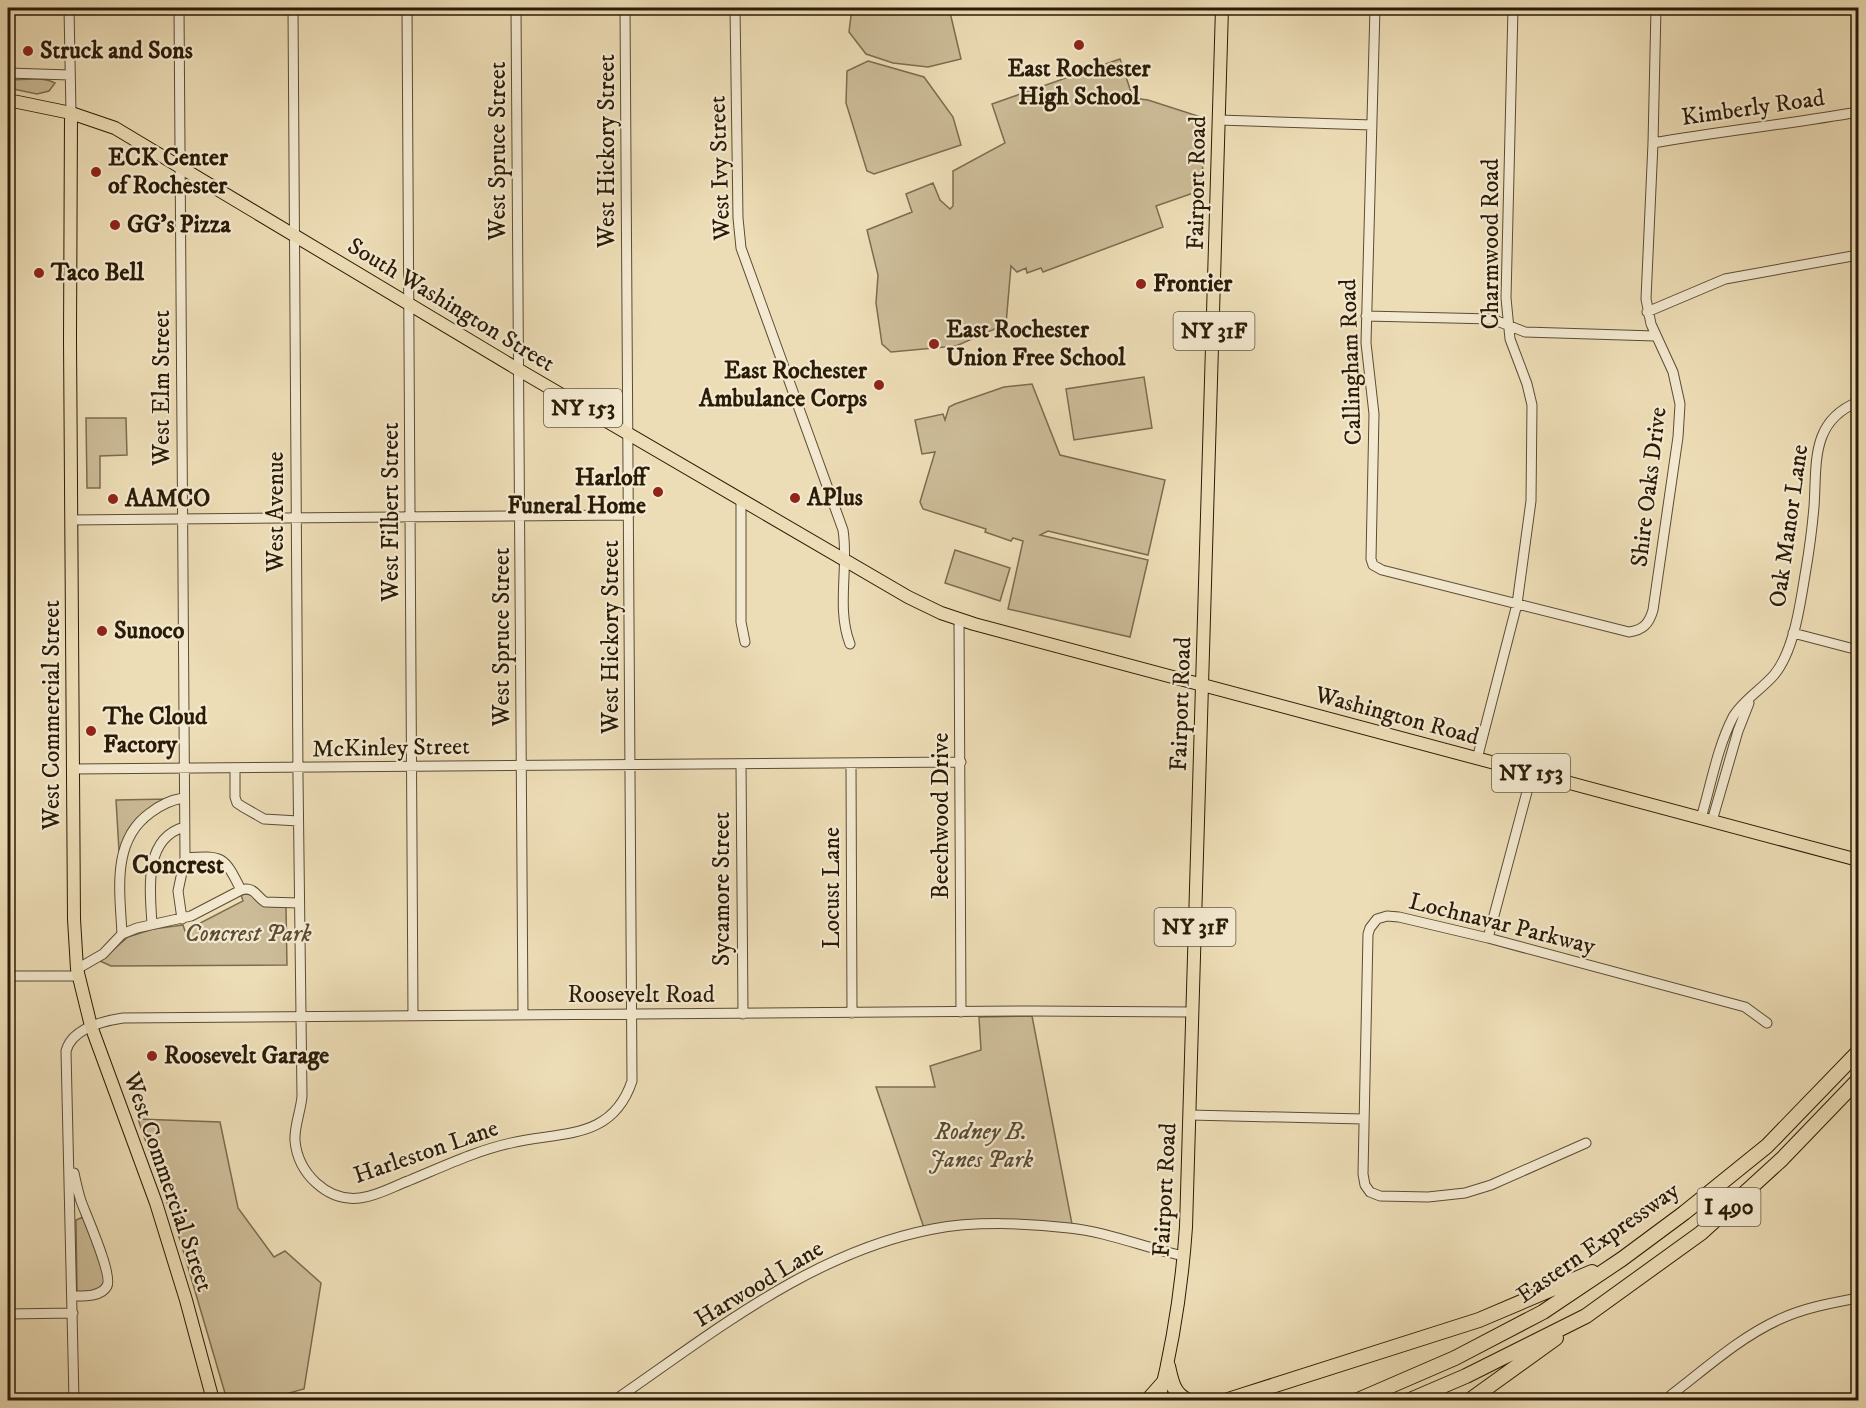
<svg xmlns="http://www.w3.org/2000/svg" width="1866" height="1408" viewBox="0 0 1866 1408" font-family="'IM FELL DW Pica',serif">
	<rect width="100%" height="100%" fill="#edddb6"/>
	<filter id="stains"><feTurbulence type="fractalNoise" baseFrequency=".00333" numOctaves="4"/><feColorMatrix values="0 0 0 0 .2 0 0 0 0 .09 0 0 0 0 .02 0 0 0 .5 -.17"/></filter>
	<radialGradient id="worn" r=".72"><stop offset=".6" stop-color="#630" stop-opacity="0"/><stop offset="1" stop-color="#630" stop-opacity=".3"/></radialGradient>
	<path fill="#ccbc98" stroke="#7b6c4f" stroke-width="1.5" d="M852 8H949L961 59 928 67 893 63 866 54 849 32Z
		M1120 59 1133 98 1148 100 1204 118 1202 190 1156 206 1163 227 1043 272 1041 268 1027 273 1026 268 1017 272 1011 266 1006 324 956 346 891 352 882 344 876 303 878 275 867 230 912 212 906 194 933 183 940 200 950 209 953 206V171L1005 143 992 104Z
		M868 61 924 77 953 117 961 145 874 174 867 171 846 103 847 71Z
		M8 80C22 80 43 76 55 83L49 91 37 94 8 88Z
		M1144 377 1152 428 1074 440 1066 389Z
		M1032 384 1060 455 1165 480 1148 555 1048 531 1040 535 1148 560 1130 637 1008 609 1023 541 1013 538 1011 541 985 532 986 529 923 509 920 502 935 452 922 454 915 420 943 414 945 420 949 407 955 404 1004 387Z
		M86 418H126L127 455 100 456V488H87Z
		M955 550 1010 568 1000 601 945 583Z
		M168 799 137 818 128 830 119 851 116 800Z
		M246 894 251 895 263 906 286 907 287 965 111 966 100 961 128 937 153 929 183 925 185 931 243 901 241 895Z
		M1032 1016 1072 1224 924 1228 876 1087H935L930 1066 981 1050 979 1017Z
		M138 1119 220 1122 238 1208 274 1257 285 1251 321 1283 304 1389 278 1396 277 1400H227L180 1240Z
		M83 1217 102 1266 105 1282C99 1293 88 1292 77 1293L76 1220Z"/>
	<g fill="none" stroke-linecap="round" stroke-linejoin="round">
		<g stroke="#5b4c32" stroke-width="11">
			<path id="minor" d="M69 8 71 113
				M179 8 185 858C223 855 224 856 241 890
				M293 8 298 777 302 1096C301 1111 294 1126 295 1141 298 1173 327 1202 360 1198 377 1196 392 1187 408 1181 442 1167 475 1151 511 1143 561 1131 612 1141 632 1081L625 8
				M407 8 413 1015
				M516 8 523 1015
				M735 8 738 218 741 248 843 530C849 567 836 608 850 644
				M1375 8 1366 343 1374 414 1371 559 1373 565 1382 570 1629 632C1643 630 1649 624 1653 610L1678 437 1680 404 1673 372 1651 324 1646 299 1653 143 1656 8
				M8 73 70 75
				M1219 120 1372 125
				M1653 143C1721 131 1790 124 1858 112
				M1647 312 1725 279 1858 255
				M1366 316 1492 319 1525 332 1655 336
				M741 501V622L745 642
				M71 520 629 515
				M959 619 961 1012
				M1793 633 1858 650
				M1477 759 1517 604 1531 501 1532 405 1527 384 1510 339 1506 298 1513 8
				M741 764 743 1014
				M851 764 852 1013
				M235 768V797L237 803 243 807 264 819 298 821
				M73 769 961 762
				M1701 818C1711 785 1717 748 1733 717 1742 701 1762 689 1774 675 1794 651 1800 605 1805 575 1809 552 1812 530 1814 507 1817 464 1810 421 1858 402
				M1712 821 1738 731 1749 703
				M182 919 178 891 185 858
				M152 924C150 891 143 839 184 827
				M122 934C120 892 111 841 150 813 159 806 171 800 183 798
				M1488 938 1532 773
				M77 969 103 954 122 934 137 928 191 916 241 890C254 886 256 896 265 902L299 903
				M8 976H79
				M1190 1115 1363 1119
				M1586 1143 1491 1185 1465 1193 1428 1197 1380 1196 1370 1192 1365 1185 1363 1174 1368 934 1370 928 1377 919 1387 916 1399 917 1488 938 1745 1007 1767 1023
				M73 1296C84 1296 101 1297 107 1286 113 1275 86 1215 81 1201 78 1192 76 1182 74 1173
				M8 1314 73 1313
				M1671 1395C1705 1369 1739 1338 1778 1320 1803 1308 1831 1303 1858 1298
				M74 1400 66 1051C72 1028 103 1021 123 1018L1031 1011 1192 1012
				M615 1400C714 1332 812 1252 933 1229 974 1221 1028 1223 1069 1228 1109 1232 1145 1248 1184 1256"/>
		</g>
		<g stroke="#2a1b06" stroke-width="14">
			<path id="major" d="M8 100 71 113 115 128 519 370 908 597 941 613 974 624 1858 860
				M71 113 70 339 74 919 77 969 91 1026 156 1203 186 1300 213 1400
				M1159 1400C1173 1344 1182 1285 1186 1227L1222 8"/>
		</g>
		<g stroke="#2a1b06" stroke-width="16">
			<path id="highway" d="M1168 1366C1171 1379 1173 1394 1187 1400
				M1148 1400 1164 1382
				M1228 1400 1479 1320 1592 1272
				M1358 1400 1455 1358 1543 1312 1622 1259 1684 1213 1767 1146 1858 1052
				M1410 1400 1466 1376 1586 1316 1701 1233 1782 1159 1858 1080
				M1470 1400 1556 1338"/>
		</g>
		<use href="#minor" stroke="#f3e9d0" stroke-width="9"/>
		<use href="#major" stroke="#edddb6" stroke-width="12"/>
		<use href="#highway" stroke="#edddb6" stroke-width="14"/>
	</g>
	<g fill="#8f2418" stroke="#f3e9d0" stroke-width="2">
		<circle cx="1079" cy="45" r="6"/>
		<circle cx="28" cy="51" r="6"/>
		<circle cx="96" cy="172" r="6"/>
		<circle cx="115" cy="225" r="6"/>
		<circle cx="39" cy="273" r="6"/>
		<circle cx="1141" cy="284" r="6"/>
		<circle cx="934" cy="344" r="6"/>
		<circle cx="879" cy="385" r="6"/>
		<circle cx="658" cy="492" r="6"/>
		<circle cx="795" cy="498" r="6"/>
		<circle cx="113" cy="499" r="6"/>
		<circle cx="102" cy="631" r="6"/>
		<circle cx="91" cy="731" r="6"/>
		<circle cx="152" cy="1056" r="6"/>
	</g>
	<g text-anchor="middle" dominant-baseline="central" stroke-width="4.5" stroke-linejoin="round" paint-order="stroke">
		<g fill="#f3e9d0" stroke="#665943" stroke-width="1.5">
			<rect x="1173.5" y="312" width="81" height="38" rx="4.5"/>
			<rect x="544" y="389" width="78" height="38" rx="4.5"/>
			<rect x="1492" y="754" width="78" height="38" rx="4.5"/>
			<rect x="1154.5" y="908" width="81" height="38" rx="4.5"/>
			<rect x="1697.5" y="1188" width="63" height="38" rx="4.5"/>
		</g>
		<g font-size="22" font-weight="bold" fill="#2a1b06">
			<text x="1214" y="331">NY 31F</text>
			<text x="583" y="408">NY 153</text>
			<text x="1531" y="773">NY 153</text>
			<text x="1195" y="927">NY 31F</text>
			<text x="1729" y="1207">I 490</text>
		</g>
		<g font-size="24" font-weight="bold" fill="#2a1b06" stroke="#f3e9d0" text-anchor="start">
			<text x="40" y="51">Struck and Sons</text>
			<text x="1079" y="69" text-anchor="middle">East Rochester<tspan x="1079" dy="28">High School</tspan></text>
			<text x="108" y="158">ECK Center<tspan x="108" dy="28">of Rochester</tspan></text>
			<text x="127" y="225">GG's Pizza</text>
			<text x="51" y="273">Taco Bell</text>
			<text x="1153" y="284">Frontier</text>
			<text x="946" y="330">East Rochester<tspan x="946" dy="28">Union Free School</tspan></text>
			<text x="867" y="371" text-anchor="end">East Rochester<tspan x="867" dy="28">Ambulance Corps</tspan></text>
			<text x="646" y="478" text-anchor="end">Harloff<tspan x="646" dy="28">Funeral Home</tspan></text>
			<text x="807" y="498">APlus</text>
			<text x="125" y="499">AAMCO</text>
			<text x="114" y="631">Sunoco</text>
			<text x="103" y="717">The Cloud<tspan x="103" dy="28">Factory</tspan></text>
			<text x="164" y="1056">Roosevelt Garage</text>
		</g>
		<g font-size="24" fill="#2a1b06" stroke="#f3e9d0">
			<text transform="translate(1753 108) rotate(-8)">Kimberly Road</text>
			<text transform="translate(498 151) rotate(-90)">West Spruce Street</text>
			<text transform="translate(607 151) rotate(-90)">West Hickory Street</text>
			<text transform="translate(720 168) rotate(-92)">West Ivy Street</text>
			<text transform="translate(1197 183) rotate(-89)">Fairport Road</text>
			<text transform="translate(1491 244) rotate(-90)">Charmwood Road</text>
			<text transform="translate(451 305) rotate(31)">South Washington Street</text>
			<text transform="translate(1351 362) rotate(-92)">Callingham Road</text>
			<text transform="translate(162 388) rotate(-90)">West Elm Street</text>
			<text transform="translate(1649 487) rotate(-83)">Shire Oaks Drive</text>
			<text transform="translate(276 512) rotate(-90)">West Avenue</text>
			<text transform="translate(391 512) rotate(-90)">West Filbert Street</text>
			<text transform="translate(1789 526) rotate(-82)">Oak Manor Lane</text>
			<text transform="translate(502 637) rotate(-90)">West Spruce Street</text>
			<text transform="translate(611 637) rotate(-90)">West Hickory Street</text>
			<text transform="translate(1181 704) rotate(-88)">Fairport Road</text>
			<text transform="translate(52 715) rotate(-90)">West Commercial Street</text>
			<text transform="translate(1397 716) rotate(15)">Washington Road</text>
			<text transform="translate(391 748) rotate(-1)">McKinley Street</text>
			<text transform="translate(941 816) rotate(-90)">Beechwood Drive</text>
			<text transform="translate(832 888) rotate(-90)">Locust Lane</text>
			<text transform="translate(722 889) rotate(-90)">Sycamore Street</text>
			<text transform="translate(1502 924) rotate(14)">Lochnavar Parkway</text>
			<text x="641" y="995">Roosevelt Road</text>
			<text transform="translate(426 1152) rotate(-19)">Harleston Lane</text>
			<text transform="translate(168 1182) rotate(71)">West Commercial Street</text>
			<text transform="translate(1165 1190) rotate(-87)">Fairport Road</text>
			<text transform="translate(1598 1243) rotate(-35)">Eastern Expressway</text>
			<text transform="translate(759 1284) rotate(-31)">Harwood Lane</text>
		</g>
		<g font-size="24" font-style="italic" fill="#5b4b32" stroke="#f3e9d0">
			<text x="248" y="934">Concrest Park</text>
			<text x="981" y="1132">Rodney B.<tspan x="981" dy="28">Janes Park</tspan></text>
		</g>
		<g font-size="26" font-weight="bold" fill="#2a1b06" stroke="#f3e9d0">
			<text x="178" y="865">Concrest</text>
		</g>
	</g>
	<rect width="1866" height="1408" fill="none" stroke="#edddb6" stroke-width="30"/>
	<rect x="9" y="9" width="1848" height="1390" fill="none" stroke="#2a1b06" stroke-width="3"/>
	<rect x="15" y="15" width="1836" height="1378" fill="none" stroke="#2a1b06" stroke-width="1.5"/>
	<rect width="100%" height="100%" filter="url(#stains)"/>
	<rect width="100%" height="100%" fill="url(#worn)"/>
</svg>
